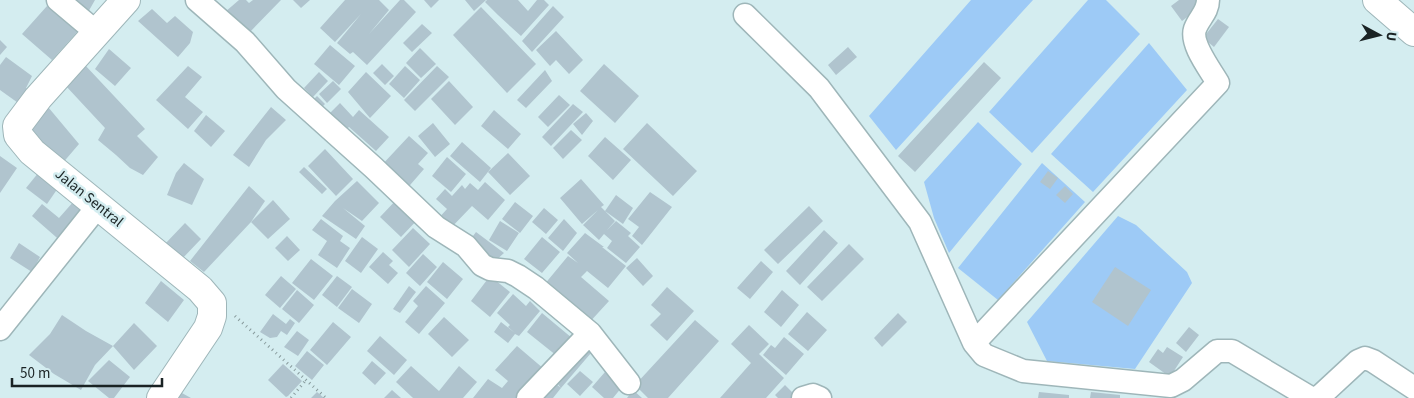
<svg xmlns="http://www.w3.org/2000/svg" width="1414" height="398" viewBox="0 0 1414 398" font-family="'Source Sans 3',sans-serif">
	<rect width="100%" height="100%" fill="#d4edf0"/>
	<path fill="#9dcaf6" d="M971 0H1033L896 150 869 116Z
		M1088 0H1106L1140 34 1032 153 989 112Z
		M1149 43 1187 90 1093 192 1051 154Z
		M978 122 1022 164 949 253 934 218 924 182Z
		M1042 163 1085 202 998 300 958 268Z
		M1118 216 1136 225 1187 272 1192 283 1135 369 1047 361 1027 322Z"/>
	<path fill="#b0c4ce" d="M65 0H95L87 14Z
		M239 0H246L249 3 253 0H281L248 34 225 12Z
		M293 0H310L301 8Z
		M345 0H379L389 10 369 34 400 0H404L416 12 367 65 353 52 350 54 337 43 361 14 335 42 320 28Z
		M424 0H439L431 8Z
		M465 0H486L474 11Z
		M487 0H518L528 11 537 0H544L549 5 521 36 498 15 485 2Z
		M1179 0H1197L1202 6 1182 21 1171 6Z
		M47 6 79 30 52 60 22 34Z
		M553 6 564 17 532 52 522 41Z
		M481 7 536 64 507 93 453 35Z
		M152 9 167 23 175 16 193 32 190 43 178 57 138 21Z
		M1218 19 1229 27 1214 47 1203 38Z
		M422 24 432 33 412 52 403 43Z
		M556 31 583 60 569 74 556 60 550 66 536 50Z
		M0 40 7 47 0 55Z
		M330 45 355 66 339 85 314 64Z
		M848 47 857 57 836 75 828 65Z
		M420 48 436 64 421 78 406 63Z
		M109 49 131 68 115 86 95 69Z
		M6 57 32 76 26 88 32 93 21 105 0 90V65Z
		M984 62 1001 78 915 172 898 156Z
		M84 64 145 129 137 136 158 157 143 175 130 168 116 155 98 140 105 128 65 85Z
		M382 64 394 76 385 85 373 73Z
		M604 64 639 96 615 123 580 91Z
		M188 66 202 77 185 97 203 112 188 129 156 100Z
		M405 66 420 80 404 98 389 84Z
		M437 66 449 77 415 111 404 100Z
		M545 70 552 81 526 108 517 100Z
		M319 72 328 81 313 97 304 88Z
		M366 72 391 96 370 118 348 92Z
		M333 81 341 89 327 103 319 94Z
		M449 81 473 107 455 125 431 99Z
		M559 95 570 105 548 127 538 117Z
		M317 96 325 104 315 114 308 105Z
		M43 101 79 144 61 165 41 141 24 125Z
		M340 103 353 117 359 110 389 137 376 151 349 127 341 134 325 118Z
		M573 104 583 112 551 146 542 137Z
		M271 107 286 120 266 140 249 167 233 155Z
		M494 110 521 134 508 149 481 126Z
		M586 113 593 121 582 135 573 124Z
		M206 115 225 131 211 147 194 131Z
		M433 123 450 144 435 157 418 136Z
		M647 123 697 171 673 196 623 149Z
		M571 130 582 140 563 159 553 148Z
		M409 136 428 153 418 164 424 169 404 192 380 167Z
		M605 137 631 160 613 180 588 156Z
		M462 142 491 168 480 182 450 156Z
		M325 149 353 179 336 196 308 166Z
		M508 153 530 176 510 195 488 172Z
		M0 156 17 168 0 193Z
		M447 157 466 174 451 192 432 176Z
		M184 163 204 179 192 205 167 195 176 173Z
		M304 167 327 189 322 194 299 172Z
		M1048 171 1058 178 1050 189 1040 182Z
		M39 172 58 188 47 204 26 188Z
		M581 179 604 205 601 207 605 211 616 195 633 208 623 224 605 211 615 221 607 230 616 221 631 233 628 236 640 247 626 263 607 248 612 241 604 234 599 240 583 225 598 210 582 224 560 198Z
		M357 181 379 203 362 221 343 208 365 226 356 239 322 216 335 201Z
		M485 182 505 200 488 220 472 206 447 232 436 221 447 209 436 199 445 189 452 196 462 185 465 189 470 183 478 190Z
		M249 186 265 201 251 222 273 200 290 219 268 239 251 222 204 272 190 261Z
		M1065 186 1073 194 1065 203 1056 195Z
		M650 192 672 207 642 245 632 236 639 227 628 219Z
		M399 197 420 217 401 237 380 217Z
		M74 201 89 214 64 244 32 216 42 204 59 218Z
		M515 202 533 216 520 233 502 219Z
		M809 206 823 221 778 264 764 250Z
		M544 208 558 220 546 234 532 222Z
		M321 219 343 236 340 241 350 248 337 268 318 255 327 241 312 230Z
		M564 219 577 233 563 251 548 238Z
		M500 221 519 233 507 251 489 240Z
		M185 223 201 239 181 260 164 245Z
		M413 228 430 244 409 267 392 250Z
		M824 230 838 243 800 285 786 271Z
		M476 232 504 253 493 263 467 244Z
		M585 233 604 247H602L626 266 608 288 587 271 581 277 609 301 587 325 539 291 568 256 578 263 567 253Z
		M287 236 300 250 288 261 275 248Z
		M362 237 378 249 361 273 345 261Z
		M542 237 560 252 542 273 524 259Z
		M19 243 40 257 32 272 10 258Z
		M849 244 864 259 822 301 807 287Z
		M383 252 393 261 389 265 398 273 388 284 369 267Z
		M423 254 437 267 420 286 406 273Z
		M637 258 653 276 643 286 626 268Z
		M311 259 333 276 314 300 292 283Z
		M761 261 773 272 750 299 737 288Z
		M443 262 463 279 447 299 427 282Z
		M1115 267 1151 290 1128 326 1092 302Z
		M281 276 296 289 280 308 265 295Z
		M337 276 352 287 337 307 322 295Z
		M490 276 510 292 490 317 471 301Z
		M161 281 184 300 168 322 145 303Z
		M409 286 416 292 400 313 393 309Z
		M426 286 445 303 419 334 405 322 418 306 413 301Z
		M667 287 694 311 667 341 650 325 661 314 651 305Z
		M352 289 372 304 359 323 338 308Z
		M297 290 314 305 299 323 282 309Z
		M782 290 799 305 781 327 764 312Z
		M513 294 526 306 530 301 540 311 519 336 515 334 508 343 494 332 501 322 515 333 508 327 510 325 497 313Z
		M807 312 827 330 808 351 788 334Z
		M542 313 572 338 557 356 527 332Z
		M898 313 907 322 882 347 874 338Z
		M273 314 286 324 290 319 295 323 287 335 281 331 277 337 270 338 260 332Z
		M62 315 86 331 113 346 95 365 81 390 54 374 29 355 50 334Z
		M444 317 469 340 452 357 428 334Z
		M695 320 719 341 668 398H648L635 385Z
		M333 322 351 337 327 365 310 350Z
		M134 323 157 346 134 370 113 346Z
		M749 325 769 344 759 354 784 378 766 398H720L751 363 731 344Z
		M1189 327 1199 335 1186 352 1176 343Z
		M297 331 309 340 298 356 284 347Z
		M380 336 407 360 394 375 367 351Z
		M784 337 804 354 786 375 763 355 771 345 775 348Z
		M517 346 544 369 519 398H473L488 379 502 388 508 381 495 370Z
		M581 346 591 353 561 388 552 377Z
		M1167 347 1183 357 1170 377 1149 362 1158 349 1163 353Z
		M307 351 324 365 312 380 295 366Z
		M109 360 130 377 114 398H109L88 381Z
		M372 361 386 373 375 385 362 373Z
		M283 364 302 381 288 396 286 397 268 380Z
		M411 366 439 391 459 366 477 382 463 398H413L396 382Z
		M580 371 593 382 580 396 567 384Z
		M605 372 622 387 613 398H604L592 387Z
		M549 378 561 388 553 398H531Z
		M785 385 795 395 792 398H778L775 395Z
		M392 390 401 398H384Z
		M633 390 642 398H627Z
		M180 392 191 398H177Z
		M317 392 324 398H311Z
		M1039 392 1069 395V398H1038Z
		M1091 392 1120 395V398H1090Z"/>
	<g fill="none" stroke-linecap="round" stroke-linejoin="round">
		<g stroke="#9eb6b9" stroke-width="25">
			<path id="minor" d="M58 0 96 32
				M197 0 245 42 286 89 374 168 436 227 466 246 482 265 490 269 508 271 518 276 536 288 590 333 629 383
				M1208 0C1208 12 1199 18 1195 29 1190 44 1210 69 1218 83L974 343 984 355 1023 371 1171 386 1183 380 1217 351H1232L1309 397 1315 398
				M745 15 819 88 920 222 974 343
				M0 329 98 206
				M528 398 590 333
				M803 398 813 395 820 398
				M1318 398 1358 361 1365 358 1373 361 1414 388"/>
		</g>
		<g stroke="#9eb6b9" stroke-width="30">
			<path id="tertiary" d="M126 0 38 98 17 126 18 135 32 152 200 289 212 303V316L208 328 161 398
				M1377 0 1414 32"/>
		</g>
		<path stroke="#889b9d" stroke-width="3" stroke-dasharray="1 4" stroke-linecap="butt" d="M235 316 326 398
			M291 398 306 380"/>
		<use href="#minor" stroke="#fff" stroke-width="22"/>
		<use href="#tertiary" stroke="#fff" stroke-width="28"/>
	</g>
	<g text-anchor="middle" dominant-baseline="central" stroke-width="5" stroke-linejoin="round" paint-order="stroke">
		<g font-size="15" fill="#1a2324" stroke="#d4edf0">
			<text transform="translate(89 198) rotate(39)">Jalan Sentral</text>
		</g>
	</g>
	<g transform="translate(1379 35) rotate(97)" stroke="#d4edf0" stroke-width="4" paint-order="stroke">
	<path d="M0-4L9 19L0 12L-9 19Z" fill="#1a2324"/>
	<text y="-8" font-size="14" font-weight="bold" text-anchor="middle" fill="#1a2324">U</text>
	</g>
	<path d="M12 378v8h150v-8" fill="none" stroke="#1a2324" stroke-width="2.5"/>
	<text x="20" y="378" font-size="15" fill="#1a2324" stroke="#d4edf0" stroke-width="4" paint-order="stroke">50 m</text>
</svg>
